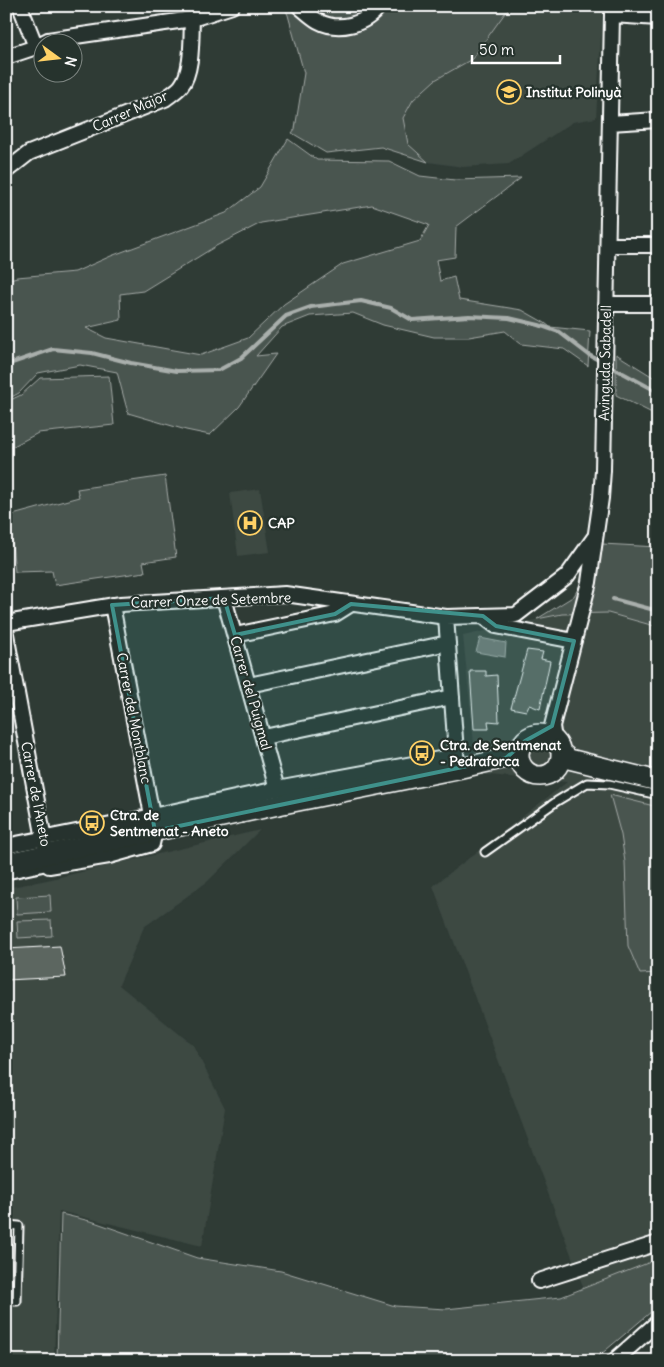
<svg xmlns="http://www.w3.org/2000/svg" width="664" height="1367" viewBox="0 0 664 1367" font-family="Delius,sans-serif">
	<rect width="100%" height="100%" fill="#2f3b35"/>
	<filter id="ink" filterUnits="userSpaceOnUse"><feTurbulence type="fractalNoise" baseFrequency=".02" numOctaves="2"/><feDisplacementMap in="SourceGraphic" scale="10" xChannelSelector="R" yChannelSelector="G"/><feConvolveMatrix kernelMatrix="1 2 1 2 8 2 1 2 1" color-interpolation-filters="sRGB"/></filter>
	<g filter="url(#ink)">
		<path fill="#3c4842" d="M510 6H603L596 118 573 122 509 164 463 167 428 162 408 144 403 118 413 100 435 80 472 59Z
			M260 489 270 552 238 556 230 493Z
			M608 613 658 627V1262L584 1289 433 886 567 782 477 774 463 636 562 614Z
			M260 830 207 882 144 927 119 985 193 1045 225 1108 202 1246 59 1211 54 1361H6V888L47 880Z"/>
		<path fill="#4a544f" stroke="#a4aaa7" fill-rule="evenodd" d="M284 6H293L335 29 383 6H510L472 59 435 80 413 100 403 118 408 144 428 162 381 147 326 153 292 133 295 129 304 73 288 15Z
			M307 6H372L363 15 351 20H335L320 16Z
			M288 139 317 160 389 161 420 176 455 180 521 178 456 227 455 257 436 260 440 281 454 277 459 300 522 310 545 323 550 327 590 331 588 366 564 349 521 344 505 331 469 337H434L383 325 353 313 310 316 282 327 256 356 276 354 239 407 210 435 186 430 128 413 117 372 80 365 38 373 19 393 6 400V280L17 277 75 272 111 256 226 213 260 187ZM372 205 429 225 420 241 343 264 284 304 248 338 201 355 106 338 86 328 121 320 120 294 143 291 216 246 261 223Z
			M616 354 658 380V416L616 395Z
			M109 376 114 425 38 433 6 450V402L21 395 40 378Z
			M165 476 176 557 143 562 145 572 55 585 52 571 15 572 9 516 79 497 77 489Z
			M602 544 658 547V627L608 613 562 614 537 619 574 596 580 585 597 563Z
			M610 795 658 807V973L640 974 628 946 625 862 621 835Z
			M50 895 51 912 17 914 16 897Z
			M51 920 52 936 18 938 17 921Z
			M61 1214 94 1222 197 1258 281 1271 395 1306 446 1309 561 1297 658 1259V1306L593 1361H57Z"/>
		<path fill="#707975" stroke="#a9afac" d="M480 638 506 643 505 657 476 652Z"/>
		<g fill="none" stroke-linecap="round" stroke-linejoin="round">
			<path stroke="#a9afac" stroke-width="4" d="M6 365 53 349 92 353 131 363 177 371 219 370 241 358 286 316 311 307 361 301 391 308 412 320 469 316 509 318 539 325 559 332 589 355 602 362
				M608 365 658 392
				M613 599 658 611"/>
		</g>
		<path fill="#5b6661" stroke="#fff" d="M527 650 543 652 541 659 550 661 540 709 529 705 526 711 511 708Z
			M470 671H486V676L497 675 499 722 488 721 489 729H474Z
			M60 946 66 977 6 980V949Z"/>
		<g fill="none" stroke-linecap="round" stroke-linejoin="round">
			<g stroke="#fff" stroke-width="11">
				<path id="lane" d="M485 852 557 801 587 783 609 784 658 795
					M6 875 49 866
					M6 1225 19 1226 17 1301H6"/>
			</g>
			<g stroke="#fff" stroke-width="18">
				<path id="street" d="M20 6 36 47
					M299 6C305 11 311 17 318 21 338 32 366 25 379 6
					M612 15 658 18
					M44 42 48 40 192 19 232 6
					M6 57 36 47 42 43
					M610 123 658 120
					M6 171 29 153 165 99C170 95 177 91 181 86 193 71 191 38 192 19
					M608 245H658
					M606 304H658
					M224 598 277 789
					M483 616 496 626 574 641
					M446 617 457 766
					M6 623 121 604 285 594 446 617 516 615 567 576 594 538
					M6 634 49 866 109 856 152 844 155 831 112 605
					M235 635 335 614 351 604
					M249 685 448 643
					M264 737 452 697
					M554 740 552 726 589 582 601 498 603 470 612 15V6
					M6 846 111 825 277 789 456 756
					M539 1281 658 1243
					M614 1361 658 1322"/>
			</g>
			<g stroke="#fff" stroke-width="22">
				<path id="secondary" d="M519 755a21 21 0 1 1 42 0a21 21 0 1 1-42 0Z
					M561 752 569 759 658 781
					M6 863 283 804 457 769 506 758 520 749"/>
			</g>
			<use href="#lane" stroke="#26332d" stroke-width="7"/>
			<use href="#street" stroke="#26332d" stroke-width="14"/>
			<use href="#secondary" stroke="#26332d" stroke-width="19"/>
		</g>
	</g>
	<path fill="#3f918b" fill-opacity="0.2" stroke="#3f918b" stroke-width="4" stroke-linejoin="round" d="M224 598 235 635 335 614 351 604 483 616 496 626 574 641 552 726 525 741 506 758 155 831 112 605Z"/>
	<defs>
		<g id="school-ring" transform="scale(1.25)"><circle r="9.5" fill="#26332d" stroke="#ffd166" stroke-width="1.5"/><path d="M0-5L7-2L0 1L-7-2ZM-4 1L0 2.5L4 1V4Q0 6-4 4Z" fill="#ffd166"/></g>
		<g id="hospital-ring" transform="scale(1.25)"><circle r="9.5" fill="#26332d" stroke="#ffd166" stroke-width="1.5"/><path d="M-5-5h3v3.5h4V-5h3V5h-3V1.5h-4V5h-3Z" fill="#ffd166"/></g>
		<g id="bus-ring" transform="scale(1.25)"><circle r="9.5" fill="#26332d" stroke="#ffd166" stroke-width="1.5"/><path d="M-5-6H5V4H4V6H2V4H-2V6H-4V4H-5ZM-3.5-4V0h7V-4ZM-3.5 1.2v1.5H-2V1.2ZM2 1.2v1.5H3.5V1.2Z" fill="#ffd166"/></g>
	</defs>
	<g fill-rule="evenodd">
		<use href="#school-ring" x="509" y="92"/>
		<use href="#hospital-ring" x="250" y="523"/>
		<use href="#bus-ring" x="422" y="753"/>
		<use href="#bus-ring" x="92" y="823"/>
	</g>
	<g text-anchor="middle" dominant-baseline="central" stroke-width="4.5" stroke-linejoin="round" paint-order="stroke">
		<g font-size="14" font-weight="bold" fill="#fff" stroke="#26332d" text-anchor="start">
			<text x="526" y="92">Institut Polinyà</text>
			<text x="268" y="523">CAP</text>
			<text x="440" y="745">Ctra. de Sentmenat<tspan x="440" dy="16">- Pedraforca</tspan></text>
			<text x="110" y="815">Ctra. de<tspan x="110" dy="16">Sentmenat - Aneto</tspan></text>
		</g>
		<g font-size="14" fill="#fff" stroke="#26332d">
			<text transform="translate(130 111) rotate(-24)">Carrer Major</text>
			<text transform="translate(605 363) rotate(-89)">Avinguda Sabadell</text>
			<text transform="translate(211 600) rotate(-2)">Carrer Onze de Setembre</text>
			<text transform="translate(251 693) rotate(74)">Carrer del Puigmal</text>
			<text transform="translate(134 718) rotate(79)">Carrer del Montblanc</text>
			<text transform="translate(36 794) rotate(79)">Carrer de l'Aneto</text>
		</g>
	</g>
	<rect width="664" height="1367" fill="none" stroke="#26332d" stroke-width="25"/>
	<rect x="12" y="12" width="639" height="1342" fill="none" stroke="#fff" stroke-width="2" filter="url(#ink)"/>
	<g transform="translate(58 58) rotate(105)"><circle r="24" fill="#26332d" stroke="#7d8581"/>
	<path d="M0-4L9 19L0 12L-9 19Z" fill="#ffd166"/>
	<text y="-8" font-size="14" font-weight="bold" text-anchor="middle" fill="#ffffff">N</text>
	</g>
	<path d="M472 55v8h88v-8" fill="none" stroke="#ffffff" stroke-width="2.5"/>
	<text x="479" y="55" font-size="15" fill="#ffffff" stroke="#26332d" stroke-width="4" paint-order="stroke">50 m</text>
</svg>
